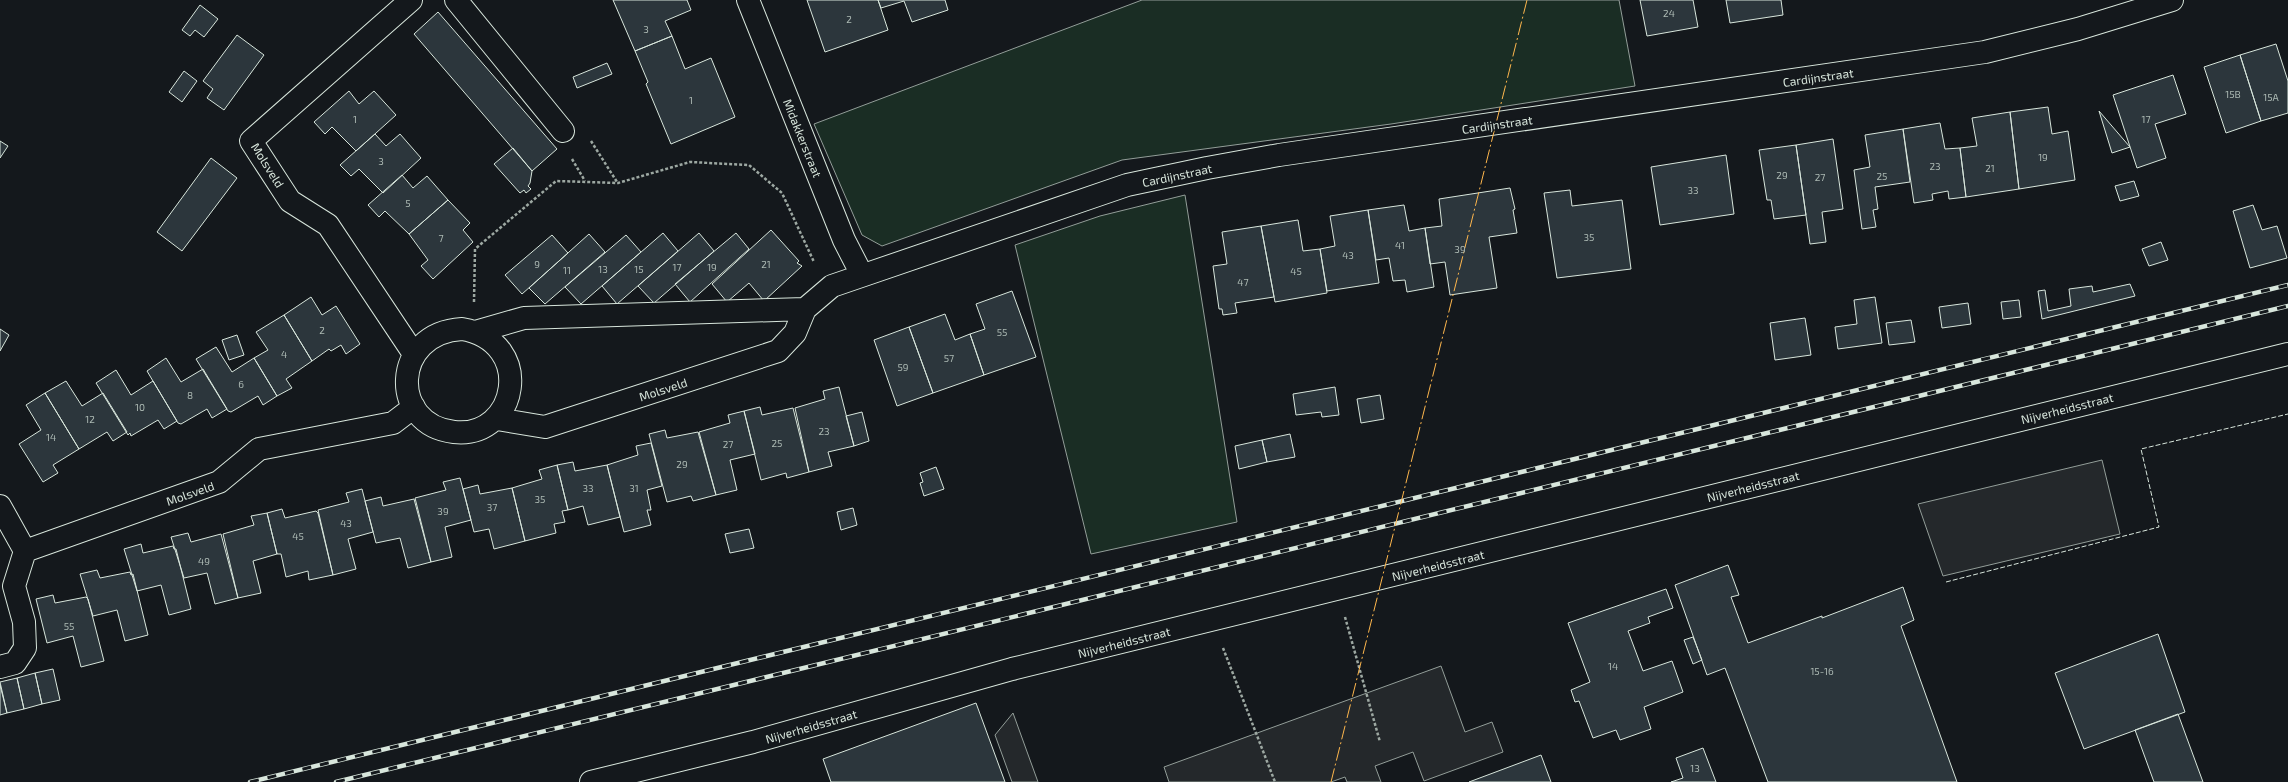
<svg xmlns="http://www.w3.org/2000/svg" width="2288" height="782" viewBox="0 0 2288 782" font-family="'Exo 2',sans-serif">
	<rect width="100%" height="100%" fill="#14181c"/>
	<path fill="#1a2d24" stroke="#939e99" d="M1142 0H1619L1635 86 1391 124 1122 160 882 246 862 235 814 124Z
		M1185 195 1237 522 1091 554 1015 245 1100 216Z"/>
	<path fill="#24282b" stroke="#939e99" d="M2102 460 2120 534 1943 576 1918 504Z
		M1441 666 1465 732 1492 722 1503 752 1424 781 1413 752 1375 766 1381 782H1347L1345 777 1331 782H1169L1164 767Z
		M1013 713 1038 782H1012L995 735Z"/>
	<path fill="#2c363c" stroke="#d8e6dc" d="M613 0H687L691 10 665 21 672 36 635 51Z
		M807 0H878L888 30 825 52Z
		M878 0H945L948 10 912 22 904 1 881 8Z
		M1640 0H1693L1698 27 1647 36Z
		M1726 0H1781L1783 15 1730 23Z
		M200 5 218 19 204 37 195 30 190 36 182 30Z
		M438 12 557 149 532 171 414 34Z
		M237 35 264 55 224 110 207 98 213 89 203 81Z
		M672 36 685 69 711 58 735 117 671 144 646 84 648 82 635 51Z
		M2276 44 2288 81V113L2261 121 2240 55Z
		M2240 55 2261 121 2226 133 2204 67Z
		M607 63 612 74 577 88 573 77Z
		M184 71 197 81 182 102 169 92Z
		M2173 75 2186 114 2155 124 2166 158 2137 168 2113 95Z
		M349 91 359 104 374 91 396 115 356 151 332 127 325 134 314 122Z
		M2048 107 2052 134 2068 131 2075 180 2019 189 2010 112Z
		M2099 111 2130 147 2112 153Z
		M2010 112 2019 189 1966 197 1960 148 1977 146 1972 118Z
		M1940 123 1945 149 1960 148 1966 197 1949 199 1948 191 1932 194 1933 200 1914 203 1903 129Z
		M1903 129 1910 182 1875 187 1878 209 1873 210 1876 227 1862 229 1854 170 1870 167 1865 135Z
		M375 134 386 146 400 134 421 158 383 193 359 169 351 176 340 165Z
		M1833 139 1843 209 1822 212 1826 242 1810 244 1796 145Z
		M0 141 8 146 0 158Z
		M1796 145 1806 215 1774 219 1771 200H1767L1759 150Z
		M513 148 532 171 530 183 528 186 531 189 526 193 524 190 520 193 494 164Z
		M1726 155 1734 214 1660 225 1651 167Z
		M211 158 237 178 182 251 157 232Z
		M402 175 413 188 427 176 448 200 409 234 385 211 379 217 368 205Z
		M2134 181 2139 196 2120 201 2115 186Z
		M1510 188 1515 209 1513 210 1517 233 1489 237 1497 288 1450 295 1445 262 1430 264 1425 228 1442 226 1439 199Z
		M1570 190 1572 206 1622 200 1631 269 1557 278 1544 193Z
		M448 200 470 223 463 230 473 242 433 279 421 266 428 260 409 234Z
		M1404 205 1409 231 1425 228 1434 287 1407 292 1405 280 1393 281 1389 258 1376 260 1368 210Z
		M2253 205 2262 230 2277 226 2287 258 2250 268 2233 211Z
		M1368 210 1379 283 1327 291 1320 249 1335 246 1330 216Z
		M1298 220 1303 251 1320 249 1327 293 1275 302 1261 226Z
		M1261 226 1274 297 1235 303 1237 313 1223 315 1222 309H1219L1213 266 1227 264 1222 232Z
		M771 230 799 261 797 263 802 266 764 301 749 283 727 302 712 284Z
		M663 233 678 251 617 304 602 286Z
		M699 233 714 251 654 303 638 286Z
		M736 233 749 249 690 302 675 284Z
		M589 234 605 252 545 304 529 288Z
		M552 235 568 253 522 294 505 275Z
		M626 235 641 252 581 304 565 287Z
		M2161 242 2168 260 2149 266 2142 249Z
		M2130 284 2135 296 2042 319 2038 291 2045 290 2048 311 2071 306 2069 289 2092 286 2093 292Z
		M1012 291 1036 357 984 375 970 334 985 329 976 304Z
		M311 297 322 315 336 306 360 344 346 354 341 345 331 351 329 349 312 361 284 315Z
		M1875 297 1882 343 1838 349 1835 327 1857 324 1854 300Z
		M2019 300 2021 317 2003 319 2001 302Z
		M1968 303 1971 324 1942 328 1939 307Z
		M945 314 955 340 970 334 984 375 933 393 909 327Z
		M284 315 312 361 286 379 292 388 277 396 254 358 268 350 256 332Z
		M1805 318 1811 355 1775 360 1770 323Z
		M1911 320 1915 342 1889 345 1886 323Z
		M909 327 933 393 897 406 874 340Z
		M0 329 9 335 0 351Z
		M237 335 244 355 229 360 222 340Z
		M216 347 232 372 254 358 277 396 263 405 258 396 231 412 228 411 196 359Z
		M166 358 181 382 203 369 227 409 212 418 207 409 181 424 178 423 147 371Z
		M116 370 131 395 153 381 177 421 164 429 158 420 131 436 130 433 128 435 96 383Z
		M66 381 82 406 103 393 127 432 113 441 107 432 79 449 45 393Z
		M839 387 854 446 828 452 832 466 809 472 795 408 825 399 823 391Z
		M1335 387 1339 415 1322 417 1321 412 1296 415 1293 394Z
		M45 393 79 449 53 465 58 473 43 482 19 444 41 430 26 405Z
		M1380 395 1384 419 1361 423 1357 399Z
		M760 407 762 415 793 408 809 472 787 478 786 473 761 480 744 411Z
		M744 411 755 454 730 460 737 490 716 495 699 432 730 423 728 415Z
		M862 412 869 441 854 446 846 416Z
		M665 430 667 438 698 432 716 495 693 501 691 496 667 502 649 434Z
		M1290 434 1295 457 1267 462 1262 440Z
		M1262 440 1267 462 1239 469 1235 446Z
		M651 443 662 486 647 490 651 510H647L651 525 624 532 607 465 638 455 636 446Z
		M573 462 575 471 607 465 620 517 588 525 583 506 568 510 557 465Z
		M557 465 568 510 562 511 565 522 554 524 556 533 525 541 512 488 542 479 539 470Z
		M936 467 944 489 924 496 920 483 923 482 920 473Z
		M460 478 471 520 445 527 452 557 431 562 415 498 446 490 443 482Z
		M478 485 480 494 512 488 525 541 494 549 489 529 474 532 463 489Z
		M362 489 373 532 348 539 356 569 333 575 318 510 349 502 346 493Z
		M381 497 383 506 414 499 431 562 408 568 400 538 376 543 365 501Z
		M853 508 857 525 841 530 837 512Z
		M282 509 285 518 316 511 318 513 333 575 309 580 308 571 286 577 281 554H277L267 513Z
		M267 513 277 554 253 561 261 593 238 598 223 534 254 525 251 516Z
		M749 529 754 548 730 553 725 534Z
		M188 533 191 542 221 534 238 598 215 604 207 573 184 578 171 537Z
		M141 544 143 553 173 546 174 549H176L191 609 169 615 161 585 137 591 124 549Z
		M1728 565 1739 595 1731 597 1748 643 1822 616V618L1903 587 1914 620 1901 626 1957 782H1768L1725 668 1707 675 1675 585Z
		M97 570 100 578 130 572 131 575 133 574 148 635 125 641 117 610 93 616 80 574Z
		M1666 589 1673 608 1648 617 1650 623 1628 631 1643 671 1672 661 1683 692 1644 707 1651 729 1620 740 1616 730 1593 738 1579 701 1575 702 1571 690 1590 682 1568 623Z
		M53 595 55 603 86 597 88 599 104 661 81 667 73 636 47 643 36 599Z
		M2158 634 2185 712 2084 749 2055 673Z
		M1693 637 1702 660 1693 664 1684 640Z
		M53 669 60 700 42 704 35 673Z
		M35 673 42 704 24 709 17 678Z
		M17 678 24 709 7 713 0 682Z
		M0 685 7 713 0 715Z
		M976 703 1005 782H831L823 759Z
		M2178 714 2203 782H2154L2135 730Z
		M1703 748 1716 782H1671L1683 778 1676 758Z
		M1541 755 1551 782H1469Z"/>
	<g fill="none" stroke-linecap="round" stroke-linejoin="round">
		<g stroke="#d8e6dc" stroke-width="24">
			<path id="minor" d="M411 0 251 141 290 201 328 225 414 354
				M456 0 563 131
				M748 0 844 240 862 275
				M462 329C536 342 518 439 454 432 389 425 391 333 462 329Z
				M475 332 524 318 805 309
				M497 419 545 427 778 351 795 333 805 309 832 286 1127 185 1207 168 1279 155 1985 52 2078 29 2172 0
				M0 506 25 551 14 586 24 622 25 648 15 663 0 667
				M25 551 219 482 259 449 393 423 414 407"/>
		</g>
		<g stroke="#d8e6dc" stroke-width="24">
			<path id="primary" d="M591 782 753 742 1012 669 2288 354"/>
		</g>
		<path stroke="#9da8a2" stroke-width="2.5" stroke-dasharray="3 2" stroke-linecap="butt" d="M591 141 617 182
			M572 159 585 181
			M474 302 475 249 556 181 618 183 690 162 749 165 782 193 814 262
			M1345 617 1380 742
			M1223 648 1275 782"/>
		<use href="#minor" stroke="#14181c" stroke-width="22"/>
		<use href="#primary" stroke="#14181c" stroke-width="22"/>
		<g stroke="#d8e6dc" stroke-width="4.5">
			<path id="rail" d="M250 782 2288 285
				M336 782 2288 306"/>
		</g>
		<use href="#rail" stroke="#14181c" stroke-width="3" stroke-dasharray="9" stroke-linecap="butt"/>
		<path stroke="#d8e6dc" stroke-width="1" stroke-dasharray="5 2" stroke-linecap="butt" d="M1946 582 2159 527 2141 449 2288 414"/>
		<path stroke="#ffb74d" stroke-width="1" stroke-dasharray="14 3 2 3" stroke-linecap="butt" d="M1331 782 1527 0"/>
	</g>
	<g text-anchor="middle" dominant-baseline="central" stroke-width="3" stroke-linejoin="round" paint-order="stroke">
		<g font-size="10" fill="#adbab4">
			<text x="1669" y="13">24</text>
			<text x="849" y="19">2</text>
			<text x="646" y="29">3</text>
			<text x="2233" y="94">15B</text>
			<text x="2271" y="97">15A</text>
			<text x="691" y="100">1</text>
			<text x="355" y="119">1</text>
			<text x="2146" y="119">17</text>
			<text x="2043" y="157">19</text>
			<text x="381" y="161">3</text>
			<text x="1935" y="166">23</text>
			<text x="1990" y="168">21</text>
			<text x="1782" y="175">29</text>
			<text x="1882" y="176">25</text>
			<text x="1820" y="177">27</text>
			<text x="1693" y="190">33</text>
			<text x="408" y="203">5</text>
			<text x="1589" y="237">35</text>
			<text x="441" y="238">7</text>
			<text x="1400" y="245">41</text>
			<text x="1460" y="249">39</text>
			<text x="1348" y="255">43</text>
			<text x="537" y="264">9</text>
			<text x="766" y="264">21</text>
			<text x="677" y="267">17</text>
			<text x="712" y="267">19</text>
			<text x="603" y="269">13</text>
			<text x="639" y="269">15</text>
			<text x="567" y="270">11</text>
			<text x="1296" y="271">45</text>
			<text x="1243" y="282">47</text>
			<text x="322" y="330">2</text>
			<text x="1002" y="332">55</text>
			<text x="284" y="354">4</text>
			<text x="949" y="358">57</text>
			<text x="903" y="367">59</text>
			<text x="241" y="384">6</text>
			<text x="190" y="395">8</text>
			<text x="140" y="407">10</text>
			<text x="90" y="419">12</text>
			<text x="824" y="431">23</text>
			<text x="51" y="437">14</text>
			<text x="777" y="443">25</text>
			<text x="728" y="444">27</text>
			<text x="682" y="464">29</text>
			<text x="588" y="488">33</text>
			<text x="634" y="488">31</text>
			<text x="540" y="499">35</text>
			<text x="492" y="507">37</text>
			<text x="443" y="511">39</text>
			<text x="346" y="523">43</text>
			<text x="298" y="536">45</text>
			<text x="204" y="561">49</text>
			<text x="69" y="626">55</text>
			<text x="1613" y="666">14</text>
			<text x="1822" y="671">15-16</text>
			<text x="1695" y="768">13</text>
		</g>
		<g font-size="12" fill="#d8e6dc" stroke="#14181c">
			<text transform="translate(1818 77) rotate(-8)">Cardijnstraat</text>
			<text transform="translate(1497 124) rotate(-8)">Cardijnstraat</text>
			<text transform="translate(803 138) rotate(68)">Midakkerstraat</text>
			<text transform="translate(268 165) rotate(58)">Molsveld</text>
			<text transform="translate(1177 175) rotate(-12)">Cardijnstraat</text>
			<text transform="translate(663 389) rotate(-18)">Molsveld</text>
			<text transform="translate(2067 408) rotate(-14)">Nijverheidsstraat</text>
			<text transform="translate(1753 486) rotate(-14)">Nijverheidsstraat</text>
			<text transform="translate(190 493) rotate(-19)">Molsveld</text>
			<text transform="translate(1438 565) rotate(-14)">Nijverheidsstraat</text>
			<text transform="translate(1124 642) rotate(-14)">Nijverheidsstraat</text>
			<text transform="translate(811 726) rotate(-16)">Nijverheidsstraat</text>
		</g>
	</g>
</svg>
